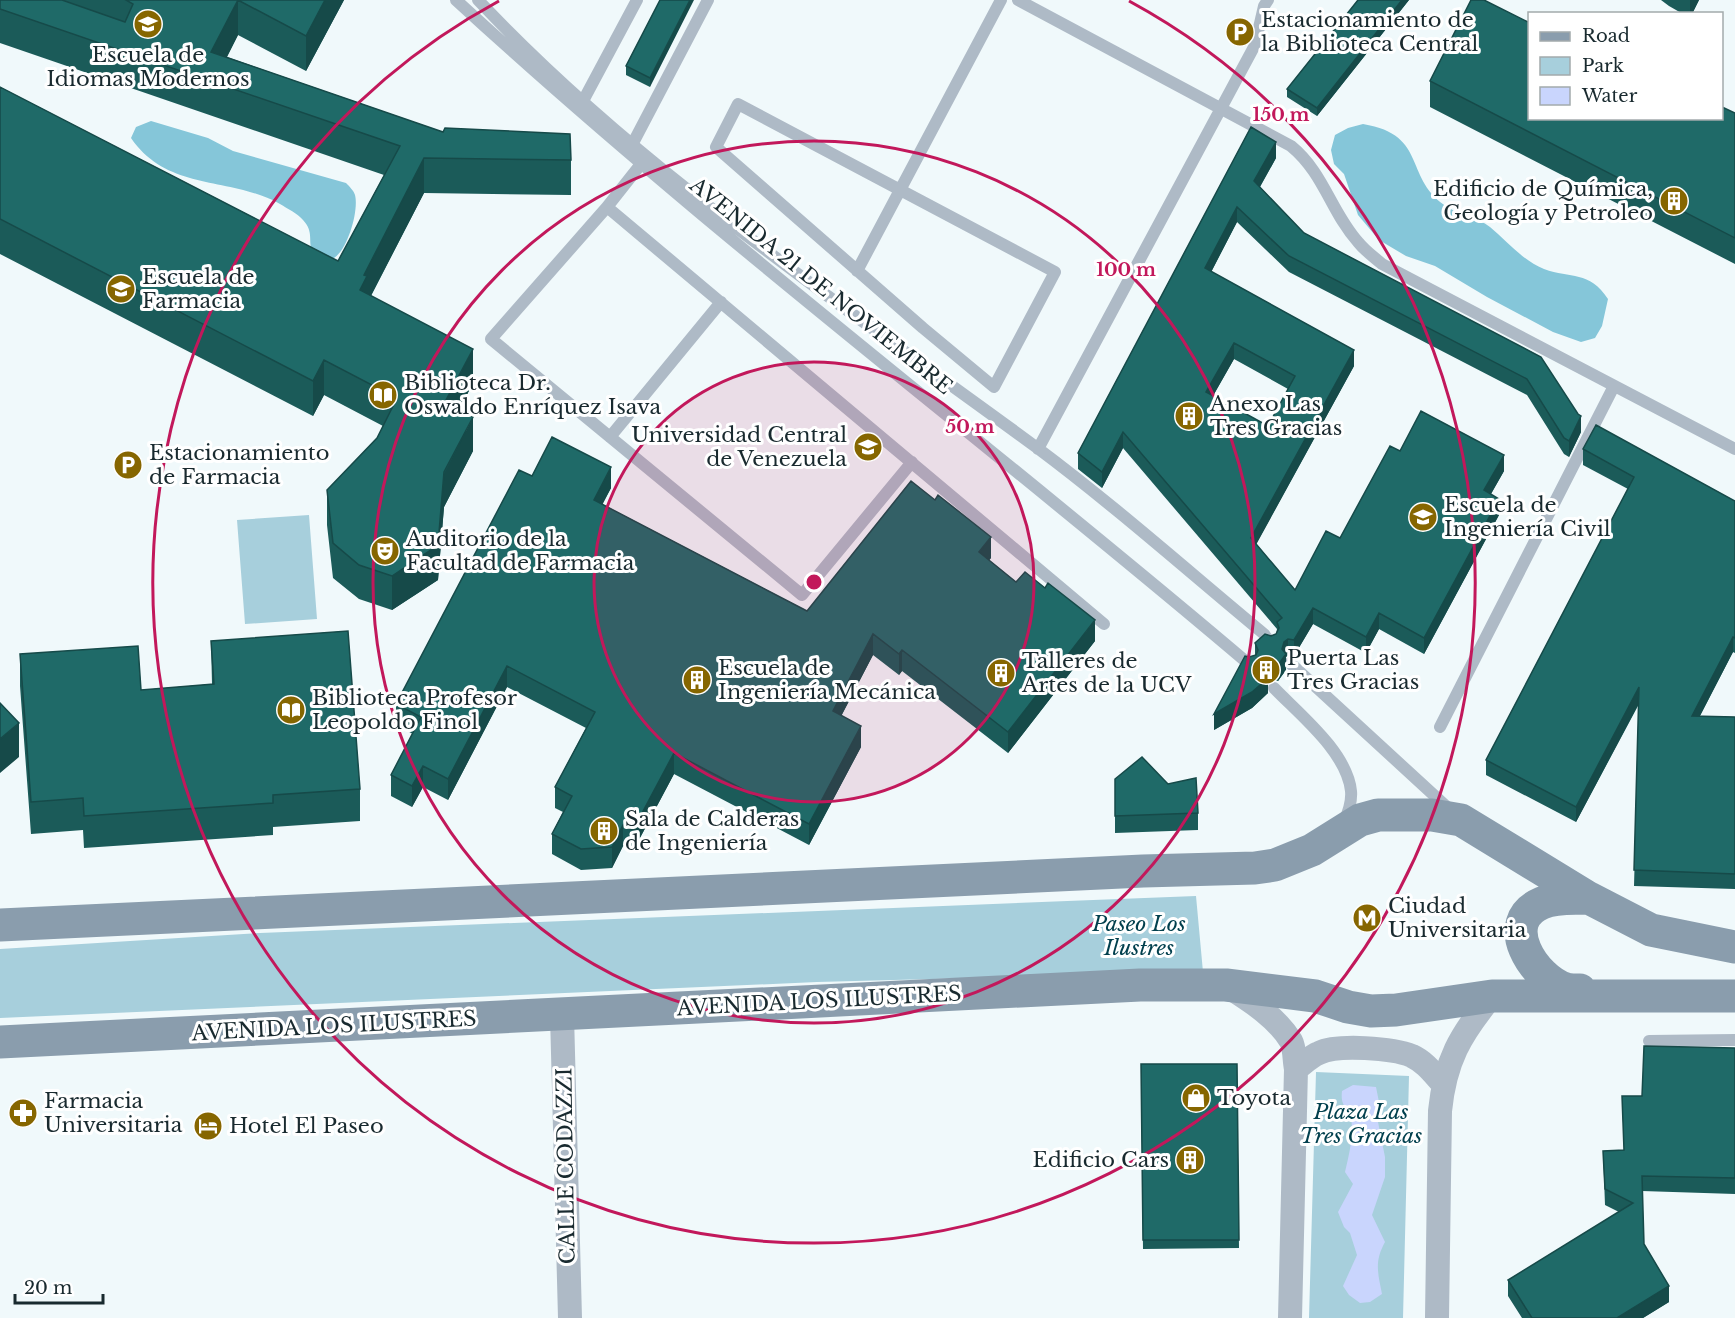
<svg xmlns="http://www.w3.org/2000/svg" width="1735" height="1318" viewBox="0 0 1735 1318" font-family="'Libre Baskerville',serif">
	<rect width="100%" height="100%" fill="#f0f9fb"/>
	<path fill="#a7cfdc" d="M309 515 317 619 245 624 237 520Z
		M1196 896 1203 972 817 982 0 1018V949L260 933Z
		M1316 1072 1409 1076 1403 1318H1309Z"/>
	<path fill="#85c6d9" d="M151 121 208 138 233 151 346 183C349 186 354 191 355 195 359 210 348 249 334 258 330 260 324 261 320 262 317 259 313 254 312 251 308 240 314 232 303 220 297 213 288 209 280 204 230 176 168 192 131 138L136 127Z
		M1363 124C1430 135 1402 180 1449 208 1462 216 1478 217 1490 227 1508 242 1522 260 1544 269 1571 279 1589 270 1608 299L1602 326 1595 338 1581 342 1553 332 1487 297 1435 266 1406 256 1379 240 1358 215 1344 174 1334 164 1331 150 1335 135 1348 128Z"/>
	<path fill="#c9d5fd" d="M1353 1085 1376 1087 1379 1102 1377 1117 1385 1157V1177L1372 1215 1385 1242C1374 1262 1378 1273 1382 1294L1370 1302 1360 1303 1349 1295 1343 1286 1357 1255 1350 1233 1344 1227 1338 1212 1353 1184 1345 1172C1349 1155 1354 1135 1351 1118 1349 1106 1340 1109 1342 1091Z"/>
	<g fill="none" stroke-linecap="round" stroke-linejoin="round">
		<path stroke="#aebac6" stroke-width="12" d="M456 0C710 234 987 441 1250 665
			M478 0C641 173 845 306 1036 447 1115 506 1188 571 1264 634L1271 644
			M1018 0 1291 146C1324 173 1331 212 1358 242 1365 251 1374 257 1382 264L1735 449
			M583 101 637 0
			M738 104 1055 272 994 387 923 328 716 147Z
			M633 143 708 0
			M645 159 607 207 1104 624
			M607 207 491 339 802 595 912 462
			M857 271 1001 0
			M610 437 721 302
			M1038 449 1255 45 1264 6 1268 0
			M1290 663 1449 809
			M1274 688C1299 714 1347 752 1351 791 1352 801 1348 813 1344 822
			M1440 727 1614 386
			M1649 1041 1735 1040"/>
		<path stroke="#aebac6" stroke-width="24" d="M1230 988C1252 1002 1277 1018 1291 1041 1295 1048 1294 1060 1296 1069L1290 1318
			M562 1015 570 1318
			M1296 1069C1303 1064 1311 1056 1319 1053 1337 1044 1393 1048 1412 1056 1425 1062 1433 1073 1443 1084
			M1437 1318 1440 1111C1445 1061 1460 1035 1492 996"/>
		<path stroke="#8a9dad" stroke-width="33" d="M0 925 1143 871 1255 868 1275 865 1312 850 1360 820 1378 815H1432L1461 820 1589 898 1651 930 1735 947
			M1580 990C1575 990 1570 990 1566 989 1534 979 1497 922 1542 903 1556 897 1573 899 1589 898
			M0 1042 1140 985H1226L1315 996 1348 1007 1371 1011 1396 1010 1492 996H1735"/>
	</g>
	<path fill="#1b5b59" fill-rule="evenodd" d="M0 0H344L306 71 238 35 227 57 443 132 571 160V195L424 193 371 296 473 383 459 410 473 451 444 507 438 580 392 610 359 599 333 578 327 525V490L377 438 383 426 324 395 313 416 0 254V87L338 261 384 175 0 43Z
		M660 0 650 87 626 75V66Z
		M1358 0H1409L1317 116 1287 97V89Z
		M1661 0H1699L1692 14H1683L1669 6Z
		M1430 81 1530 118 1735 113V264L1430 107Z
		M1251 127 1276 158 1260 187 1304 233 1541 357 1581 432 1569 457 1564 454 1527 395 1289 272 1237 222 1211 272 1354 366 1256 544 1295 590 1340 538 1400 451 1504 471 1491 494 1499 515 1424 654 1379 629 1366 653 1313 624 1294 656 1288 655 1286 657V670L1278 681 1272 680 1268 683V693L1252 708 1214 730 1249 657 1255 655V643L1276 634 1277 629 1123 448 1102 488 1078 469V453ZM1234 359 1288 389 1268 426 1213 396Z
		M1583 449 1735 501V653L1733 652 1700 716 1735 717V889L1634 886 1639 704 1576 822 1486 775V760L1628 489 1583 465Z
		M532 476 611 488 602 504 807 611 991 558 989 560 1016 582 1095 641 1008 753 902 671 899 675 873 655 841 716 861 747 809 845 674 774 633 851 623 846 612 868 581 870 552 854V834L563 812 555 808V787L586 728 507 687 448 800 423 787 412 807 391 796V775L413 734 396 725V704Z
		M211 641 360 789V821L273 827V835L84 848 83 830 31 834 20 686V654L141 690 212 684Z
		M1168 784 1198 813V830L1115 833V816Z
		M1735 1048V1194L1642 1191 1644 1244 1669 1302 1643 1318H1522L1508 1296V1280L1619 1212 1605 1205 1603 1151 1624 1150 1622 1096H1642Z
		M1141 1064H1237L1239 1248 1143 1249Z"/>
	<path fill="#164a49" d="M238 0V35L214 82 211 52Z
		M325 0H344L306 71V36Z
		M690 0H694L650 87V78Z
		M1402 0H1409L1317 116V108Z
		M1690 0H1699L1692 14H1690Z
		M1276 142V158L1254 197V181Z
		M424 158V193L367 303 360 290 364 275Z
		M1237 207V222L1205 284V268Z
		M1234 343V359L1206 408V392Z
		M473 349V383L445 437V402Z
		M1354 350V366L1251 554V538Z
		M324 360V395L313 416V381Z
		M1581 416V432L1569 457V441Z
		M473 417V451L444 507 438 580 392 610V576Z
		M1123 432V448L1102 488V472Z
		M1504 455V471L1484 506V490Z
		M611 467V488L594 521V500Z
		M1499 499V515L1424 654V638Z
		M991 537V558L979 573V552Z
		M1313 608V624L1294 656V640Z
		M1379 613V629L1366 653V637Z
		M1095 620V641L1008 753V732Z
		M873 634V655L833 732V711Z
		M1733 637V652L1692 731V716Z
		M1288 639V655L1286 657V670L1278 681V665L1284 642Z
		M902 650V671L899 675V654Z
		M1272 664V680L1268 683V693L1252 708 1214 730V714L1268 667Z
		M507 666V687L448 800V779Z
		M1639 687V703L1576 822V807Z
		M19 723V757L0 773V739Z
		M861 726V747L809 845V824Z
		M674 753V774L633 851V830Z
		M423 766V787L412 807V786Z
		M623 825V846L612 868V847Z
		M1669 1286V1302L1643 1318H1617Z"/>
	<path fill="#1f6a68" stroke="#164a49" stroke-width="1.5" fill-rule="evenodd" d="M0 0H62L125 22 133 4 126 0H325L306 36 238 0 211 52 443 132 445 128 570 134 571 160 424 158 364 275 367 276 360 290 473 349 445 402 473 417 444 472 438 545 392 576 359 565 333 543 327 490 377 438 397 398 324 360 313 381 0 219V87L338 261 400 146 0 9Z
		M660 0H690L650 78 626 66Z
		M1358 0H1402L1317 108 1287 89Z
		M1471 0H1484L1530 23V118H1722V107L1735 113V238L1430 81Z
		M1251 127 1276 142 1254 181 1304 233 1541 357 1578 414 1581 416 1569 441 1564 438 1527 379 1289 256 1237 207 1205 268 1354 350 1251 538 1295 590 1326 531 1340 538 1390 446 1400 451 1421 411 1504 455 1484 490 1499 499 1424 638 1379 613 1366 637 1313 608 1294 640 1288 639 1284 642 1282 649 1286 654 1278 665 1272 664 1268 667 1266 674 1268 678 1252 692 1214 714 1245 656 1249 657 1256 655 1258 650 1255 643 1265 634 1271 636 1276 634 1279 628 1277 622 1282 618 1123 432 1102 472 1078 453ZM1234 343 1295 376 1268 426 1206 392Z
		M1596 425 1735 501V638L1733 637 1692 716 1735 717V874L1634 870 1639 687 1576 807 1486 760 1634 477 1583 449Z
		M552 437 611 467 594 500 807 611 911 481 935 500 938 495 991 537 979 552 1016 582 1025 572 1045 588 1048 583 1095 620 1008 732 902 650 899 654 873 634 833 711 861 726 809 824 674 753 633 830 623 825 612 847 581 849 552 834 572 796 555 787 595 712 507 666 448 779 423 766 412 786 391 775 421 717 396 704 519 470 532 476Z
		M348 631 360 789 273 795V803L84 816 83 798 31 802 20 654 138 646 141 690 214 684 211 641Z
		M0 703 19 723 0 739Z
		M1142 757 1168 784 1196 778 1198 813 1115 816V779Z
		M1644 1046 1735 1048V1178L1642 1176 1644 1244 1669 1286 1617 1318H1532L1508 1280 1633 1203 1605 1189 1603 1151 1624 1150 1622 1096H1642Z
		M1141 1064H1237L1239 1240H1143Z"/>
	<circle cx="814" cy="582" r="220" fill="#c2185b" fill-opacity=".12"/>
	<g fill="none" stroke="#c2185b" stroke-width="3">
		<circle cx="814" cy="582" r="220"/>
		<circle cx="814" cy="582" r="441"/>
		<path d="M1129 1A661 661 0 1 1 499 1"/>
	</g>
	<defs>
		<g id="university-disc" transform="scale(1.5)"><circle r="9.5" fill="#866600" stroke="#fff"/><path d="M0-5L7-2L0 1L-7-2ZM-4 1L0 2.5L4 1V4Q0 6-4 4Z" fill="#fff"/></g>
		<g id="parking-disc" transform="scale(1.5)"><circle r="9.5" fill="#866600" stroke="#fff"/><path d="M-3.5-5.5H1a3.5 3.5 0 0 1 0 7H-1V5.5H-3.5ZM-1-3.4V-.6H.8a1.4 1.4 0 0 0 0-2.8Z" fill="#fff"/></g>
		<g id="building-disc" transform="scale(1.5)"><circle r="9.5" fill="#866600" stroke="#fff"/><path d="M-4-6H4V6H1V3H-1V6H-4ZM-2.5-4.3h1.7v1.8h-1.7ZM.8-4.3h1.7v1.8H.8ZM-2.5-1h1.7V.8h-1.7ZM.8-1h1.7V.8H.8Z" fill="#fff"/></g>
		<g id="library-disc" transform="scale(1.5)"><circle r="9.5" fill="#866600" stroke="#fff"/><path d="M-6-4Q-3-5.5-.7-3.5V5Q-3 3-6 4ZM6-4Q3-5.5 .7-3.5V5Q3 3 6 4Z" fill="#fff"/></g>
		<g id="theatre-disc" transform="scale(1.5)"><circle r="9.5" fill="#866600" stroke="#fff"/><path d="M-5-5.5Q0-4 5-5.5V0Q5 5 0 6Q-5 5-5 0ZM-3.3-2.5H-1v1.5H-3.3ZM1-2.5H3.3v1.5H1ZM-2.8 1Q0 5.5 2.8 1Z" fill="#fff"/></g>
		<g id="metro-disc" transform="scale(1.5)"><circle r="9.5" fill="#866600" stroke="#fff"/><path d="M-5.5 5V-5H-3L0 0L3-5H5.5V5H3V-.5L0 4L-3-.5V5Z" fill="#fff"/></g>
		<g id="shop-disc" transform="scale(1.5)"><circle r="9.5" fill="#866600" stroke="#fff"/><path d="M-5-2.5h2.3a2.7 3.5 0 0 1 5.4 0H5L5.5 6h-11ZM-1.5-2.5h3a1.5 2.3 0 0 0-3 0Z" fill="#fff"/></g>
		<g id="pharmacy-disc" transform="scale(1.5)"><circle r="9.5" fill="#866600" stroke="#fff"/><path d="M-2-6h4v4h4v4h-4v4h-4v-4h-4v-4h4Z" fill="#fff"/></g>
		<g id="hotel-disc" transform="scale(1.5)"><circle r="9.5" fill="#866600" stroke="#fff"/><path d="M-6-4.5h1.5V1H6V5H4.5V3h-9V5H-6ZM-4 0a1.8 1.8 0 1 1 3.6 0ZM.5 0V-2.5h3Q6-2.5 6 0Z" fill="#fff"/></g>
	</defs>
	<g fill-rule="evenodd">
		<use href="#university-disc" x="148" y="24"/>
		<use href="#parking-disc" x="1240" y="32"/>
		<use href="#building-disc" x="1674" y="201"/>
		<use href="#university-disc" x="121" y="289"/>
		<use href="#library-disc" x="383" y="395"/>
		<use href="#building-disc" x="1189" y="416"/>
		<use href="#university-disc" x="868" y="447"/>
		<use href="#parking-disc" x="128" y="465"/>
		<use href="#university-disc" x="1423" y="517"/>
		<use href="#theatre-disc" x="385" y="551"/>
		<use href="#building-disc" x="1266" y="670"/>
		<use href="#building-disc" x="1001" y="673"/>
		<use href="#building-disc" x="697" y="680"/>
		<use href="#library-disc" x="291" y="710"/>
		<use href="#building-disc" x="604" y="831"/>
		<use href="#metro-disc" x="1367" y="918"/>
		<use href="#shop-disc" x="1196" y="1098"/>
		<use href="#pharmacy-disc" x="23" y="1113"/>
		<use href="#hotel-disc" x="208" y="1126"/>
		<use href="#building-disc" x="1190" y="1160"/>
	</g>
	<g text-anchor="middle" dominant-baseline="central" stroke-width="6" stroke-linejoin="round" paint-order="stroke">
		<g font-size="21" fill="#192a2f" stroke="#fff" text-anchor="start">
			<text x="1261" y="20">Estacionamiento de<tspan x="1261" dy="24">la Biblioteca Central</tspan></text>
			<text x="148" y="55" text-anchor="middle">Escuela de<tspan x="148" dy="24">Idiomas Modernos</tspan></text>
			<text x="1653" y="189" text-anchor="end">Edificio de Química,<tspan x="1653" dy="24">Geología y Petroleo</tspan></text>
			<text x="142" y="277">Escuela de<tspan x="142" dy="24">Farmacia</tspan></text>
			<text x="404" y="383">Biblioteca Dr.<tspan x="404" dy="24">Oswaldo Enríquez Isava</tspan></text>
			<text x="1210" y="404">Anexo Las<tspan x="1210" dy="24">Tres Gracias</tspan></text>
			<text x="847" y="435" text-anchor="end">Universidad Central<tspan x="847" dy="24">de Venezuela</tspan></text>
			<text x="149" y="453">Estacionamiento<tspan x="149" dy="24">de Farmacia</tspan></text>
			<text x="1444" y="505">Escuela de<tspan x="1444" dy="24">Ingeniería Civil</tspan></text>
			<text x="406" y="539">Auditorio de la<tspan x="406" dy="24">Facultad de Farmacia</tspan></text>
			<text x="1287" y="658">Puerta Las<tspan x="1287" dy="24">Tres Gracias</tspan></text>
			<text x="1022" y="661">Talleres de<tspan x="1022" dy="24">Artes de la UCV</tspan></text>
			<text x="718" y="668">Escuela de<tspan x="718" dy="24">Ingeniería Mecánica</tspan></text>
			<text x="312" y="698">Biblioteca Profesor<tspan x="312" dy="24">Leopoldo Finol</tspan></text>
			<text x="625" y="819">Sala de Calderas<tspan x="625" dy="24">de Ingeniería</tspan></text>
			<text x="1388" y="906">Ciudad<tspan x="1388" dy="24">Universitaria</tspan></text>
			<text x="1217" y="1098">Toyota</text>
			<text x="44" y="1101">Farmacia<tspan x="44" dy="24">Universitaria</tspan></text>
			<text x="229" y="1126">Hotel El Paseo</text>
			<text x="1169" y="1160" text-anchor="end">Edificio Cars</text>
		</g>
		<g font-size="21" fill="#192a2f" stroke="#fff">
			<text transform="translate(821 286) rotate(39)">AVENIDA 21 DE NOVIEMBRE</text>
			<text transform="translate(819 1001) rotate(-3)">AVENIDA LOS ILUSTRES</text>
			<text transform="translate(334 1026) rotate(-3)">AVENIDA LOS ILUSTRES</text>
			<text transform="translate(566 1166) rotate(-91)">CALLE CODAZZI</text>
		</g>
		<g font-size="21" font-style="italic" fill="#02404e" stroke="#fff">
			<text x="1139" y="924">Paseo Los<tspan x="1139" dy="24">Ilustres</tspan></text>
			<text x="1361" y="1112">Plaza Las<tspan x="1361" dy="24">Tres Gracias</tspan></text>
		</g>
	</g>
	<circle cx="814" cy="582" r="9" fill="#c2185b" stroke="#fff" stroke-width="3"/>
	<g font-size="18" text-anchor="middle" font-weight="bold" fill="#c2185b" stroke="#fff" stroke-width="6" stroke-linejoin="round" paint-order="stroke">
		<text x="1281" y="121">150 m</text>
		<text x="1126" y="276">100 m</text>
		<text x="970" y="433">50 m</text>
	</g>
	<rect x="1528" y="12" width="195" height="108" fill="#ffffff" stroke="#a3aaac" stroke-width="1.5"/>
	<rect x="1540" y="32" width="30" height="9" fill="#8a9dad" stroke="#a3aaac" stroke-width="1.5"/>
	<text x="1582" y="42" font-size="18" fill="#192a2f">Road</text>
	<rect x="1540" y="57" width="30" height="18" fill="#a7cfdc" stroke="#a3aaac" stroke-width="1.5"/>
	<text x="1582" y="72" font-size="18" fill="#192a2f">Park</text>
	<rect x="1540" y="87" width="30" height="18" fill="#c9d5fd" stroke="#a3aaac" stroke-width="1.5"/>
	<text x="1582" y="102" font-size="18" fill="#192a2f">Water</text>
	<path d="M15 1294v9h88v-9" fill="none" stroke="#192a2f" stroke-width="3"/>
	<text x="24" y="1294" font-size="18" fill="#192a2f" stroke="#ffffff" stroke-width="4.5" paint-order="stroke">20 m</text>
</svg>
